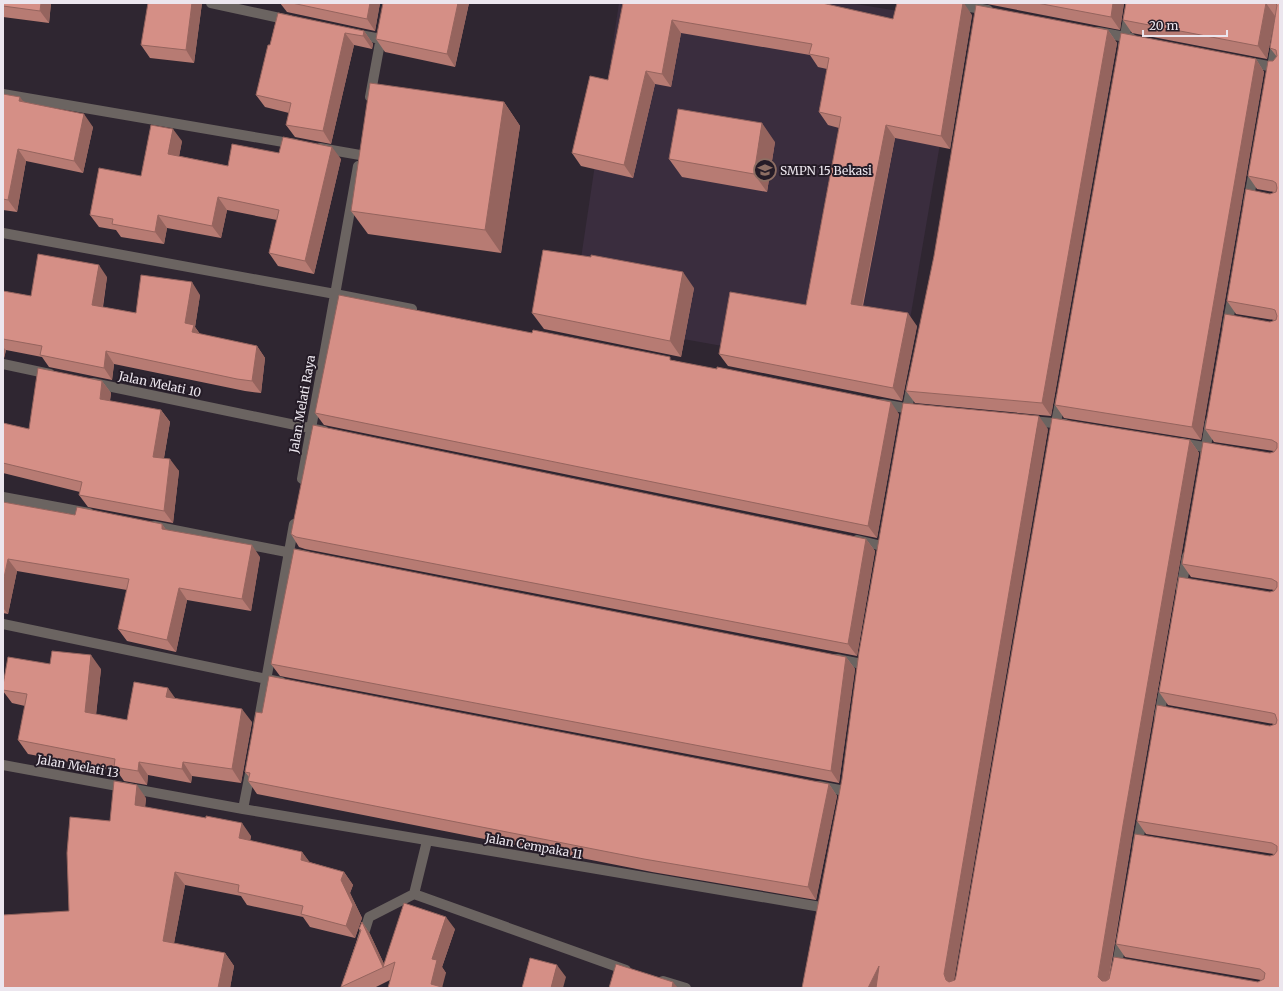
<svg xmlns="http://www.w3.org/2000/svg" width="1283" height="991" viewBox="0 0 1283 991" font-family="Merriweather,serif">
	<rect width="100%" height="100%" fill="#2f2631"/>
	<path fill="#3a2d3e" d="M619 3H849L961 21 900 378 572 319Z"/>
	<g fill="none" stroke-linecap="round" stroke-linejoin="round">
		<path stroke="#6b6461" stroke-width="10" d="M211 3 289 20
			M946 3 988 10
			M1098 32 1131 38
			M355 34 381 39
			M1123 46 1131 3
			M1247 62 1280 68
			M1271 73 1280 20
			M3 94 295 144
			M370 97 382 32
			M320 148 360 155
			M1248 203 1254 170
			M3 233 335 294 412 309
			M1227 327 1233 294
			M3 364 50 374
			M93 383 324 431
			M882 404 916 410
			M906 415 912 383
			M1031 421 1065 424
			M1055 428 1061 397
			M1181 443 1215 449
			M1205 453 1210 422
			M302 479 358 166
			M3 497 89 513
			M154 526 307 556
			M857 540 882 546
			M1181 589 1187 556
			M3 624 281 682
			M837 659 862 664
			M1159 717 1165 684
			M258 725 294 524
			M3 765 243 809 821 907
			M819 786 845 791
			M243 809 251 768
			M1137 847 1143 814
			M414 894 427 841
			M362 940 369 917 414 894 626 970
			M663 981 686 988
			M1113 988 1122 936"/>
	</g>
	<path fill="#b77b73" d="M3 3H51L49 23 3 17Z
		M202 3 194 63 150 58 141 45Z
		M280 3H380L375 31 287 12Z
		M469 3 455 67 385 52 376 39Z
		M623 3 893 19 972 15 950 149 895 138 863 306 917 326 902 401 728 366 719 354 806 305 839 128 828 125 819 112 827 69 818 67 810 55 681 33 671 87 655 84 633 178 581 166 572 153 608 80Z
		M986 3H1124L1120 30 987 4Z
		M1126 3H1280V988H802L1048 429 954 980H955L1190 440 1199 453 1132 838 1109 979 1258 982 1261 980 1125 957 1116 944 1270 856 1274 854 1146 834 1137 821 1270 726 1274 724 1168 705 1159 692 1270 592 1274 590 1191 577 1182 564 1270 453 1274 451 1214 442 1205 429 1270 322 1274 320 1236 314 1227 301 1270 194 1274 192 1257 189 1248 176 1273 61 1277 57 1270 48 1276 16H1275L1267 59 1132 33 1123 20Z
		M278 13 364 31 373 44 372 49 354 45 331 144 295 137 286 125 289 113 265 107 256 95 270 45Z
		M1108 30 1117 43 1051 416 915 403 906 391Z
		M1256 59 1264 72 1201 440 1064 418 1055 405Z
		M3 94 93 127 83 173 26 161 17 212 3 210Z
		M504 102 520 126 501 253 368 234 351 211Z
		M182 141 179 156 228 166 279 153 341 159 314 274 278 266 269 253 277 220 227 210 221 238 167 228 164 244 121 237 116 230 99 227 90 215 141 176Z
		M775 142 767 192 682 177 669 159Z
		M107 277 103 307 136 313 200 295 195 327 200 334 257 346 265 358 261 393 245 391 114 364 112 380 49 367 42 357 6 350 4 358H3V291L31 296Z
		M694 288 681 357 544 329 532 313Z
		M672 360 899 414 877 538 324 425 315 413Z
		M102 381 111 393 110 401 161 410 170 422 164 458 179 471 173 523 88 507 79 495 80 492 3 473V423L29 429Z
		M3 502 75 515 162 524 166 530 260 557 251 611 187 600 176 652 127 641 118 629 127 590 17 571 8 614 3 613Z
		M291 534 866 539 875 551 857 656 305 549 299 547Z
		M846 657 855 669 839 783 280 676 271 664Z
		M50 664 101 669 96 714 127 720 175 698 252 722 241 783 192 776 191 783 148 775 147 785 124 781 117 771 28 754 18 740 25 706 12 703 3 691V685Z
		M245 772 829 784 837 796 816 900 652 872 257 794 248 781 249 777Z
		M146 798 145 807 251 836 250 841 302 852 309 862 344 872 353 885 350 893 362 918 355 938 310 927 303 917 247 905 241 896 185 885 174 943 225 953 234 966 230 988H3L69 911 110 821Z
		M362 922 370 934 384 964 455 929 442 967 446 973 390 980 374 988H341V987L360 931 359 929Z"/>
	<path fill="#95645e" d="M41 3H51L49 23 40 11Z
		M192 3H202L194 63 186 50Z
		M370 3H380L375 31 367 19Z
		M458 3H469L455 67 447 54Z
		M963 3H964L972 15 950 149 941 136Z
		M1113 3H1124L1120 30 1111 17Z
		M1266 3 1275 16 1267 59 1258 46Z
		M672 20 681 33 671 87 662 74Z
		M1108 30 1117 43 1051 416 1042 403Z
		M364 31 373 44 372 49 363 36Z
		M345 33 354 45 331 144 323 131Z
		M1256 59 1264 72 1201 440 1192 427Z
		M646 71 655 84 633 178 624 165Z
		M20 97 29 109 19 101Z
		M504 102 520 126 501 253 485 230Z
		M84 114 93 127 83 173 74 161Z
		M762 123 775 142 767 192 754 174Z
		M886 125 895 138 860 317 851 304Z
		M173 129 182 141 177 167 168 154Z
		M332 147 341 159 314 274 305 261Z
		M18 149 26 161 17 212 8 200Z
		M218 197 227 210 221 238 212 226Z
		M158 215 167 228 164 244 155 232Z
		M99 265 107 277 101 317 92 305Z
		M683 272 694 288 681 357 670 341Z
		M192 282 200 295 195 327 202 337 201 345 185 323Z
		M908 313 917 326 902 401 893 388Z
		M257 346 265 358 261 393 252 381Z
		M3 347 6 350 4 358 3 356Z
		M106 351 114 364 112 380 104 368Z
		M102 381 111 393 108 412 100 399Z
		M891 402 899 414 877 538 868 526Z
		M161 410 170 422 162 469 153 457Z
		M1039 416 1048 429 953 987 946 980 944 974Z
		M1190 440 1199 453 1132 838 1107 988 1098 977 1123 825Z
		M170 459 179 471 173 523 164 511Z
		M162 524 171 536 162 529Z
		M866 539 875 551 857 656 848 644Z
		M252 545 260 557 251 611 242 599Z
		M8 559 17 571 8 614 3 608V582Z
		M179 588 187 600 176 652 167 640Z
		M91 655 101 669 95 725 85 712Z
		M846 657 855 669 839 783 831 771Z
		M168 688 178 702 166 697Z
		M242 709 252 722 241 783 232 769Z
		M139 762 148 775 147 785 138 771Z
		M183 762 192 776 191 783 182 769Z
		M829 784 837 796 816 900 808 887Z
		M137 785 146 798 144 818 135 805Z
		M242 823 251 836 248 851 239 838Z
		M302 852 312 865 301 860Z
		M175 872 185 885 172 954 163 941Z
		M344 872 353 885 350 893 362 918 355 938 346 926 341 880Z
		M446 917 455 929 442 967 446 973 442 988 431 984 432 959Z
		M362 922 370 934 385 966 383 967Z
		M225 953 234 966 230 988H218Z
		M557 965 566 977 563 988H551Z
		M879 966 884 988H868Z
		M673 982 678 988H672Z"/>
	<path fill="#d58f86" stroke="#95645e" d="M3 3H41L40 11 3 6Z
		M148 3H192L186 50 141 45Z
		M292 3H370L367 19Z
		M383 3H458L447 54 376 39Z
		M623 3H822L893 19 897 3H963L941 136 886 125 851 304 908 313 893 388 719 354 730 292 806 305 841 117 819 112 829 58 809 54 812 44 672 20 662 74 646 71 624 165 572 153 590 76 608 80Z
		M1037 3H1113L1111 17Z
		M1126 3H1266L1258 46 1123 20Z
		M1275 3H1280V988H876L879 966 868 988H802L842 779 859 652 903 403 1039 416 944 974 946 980 949 982 955 980 956 976 1052 418 1190 440 1123 825 1098 977 1102 981H1106L1109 979 1114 957 1258 982 1264 979 1265 973 1260 969 1116 944 1135 834 1270 856 1274 855 1277 851V846L1272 843 1137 821 1157 705 1270 726 1276 724 1277 720 1275 714 1272 713 1159 692 1179 577 1270 592 1274 591 1277 587V582L1272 579 1182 564 1203 442 1270 453 1274 452 1277 448V443L1272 440 1205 429 1225 314 1270 322 1276 320 1277 316 1275 310 1272 309 1227 301 1246 189 1270 194 1276 192 1277 188 1276 183 1273 181 1248 176 1268 61H1273L1277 56 1276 50 1270 48 1277 5Z
		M976 5 1108 30 1042 403 906 391 934 256Z
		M278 13 364 31 363 36 345 33 323 131 286 125 291 103 256 95 268 45H270Z
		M1121 33 1256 59 1192 427 1055 405Z
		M370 83 504 102 485 230 351 211Z
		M3 94 20 97 19 101 84 114 74 161 18 149 8 200 3 199Z
		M678 109 762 123 754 174 669 159Z
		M151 125 173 129 168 154 228 166 232 144 279 153 283 137 332 147 305 261 269 253 279 210 218 197 212 226 158 215 155 232 112 224 113 219 90 215 99 168 141 176Z
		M543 250 591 257V255L683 272 670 341 532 313Z
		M38 254 99 265 92 305 136 313 141 275 192 282 185 323 194 325 192 332 257 346 252 381 237 379 106 351 104 368 40 355 42 346 3 339V291L31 296Z
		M339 295 532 333 533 330 670 357V360L717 369V367L891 402 868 526 315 413Z
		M38 368 102 381 100 399 161 410 153 457 170 459 164 511 79 495 82 482 3 463V423L29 429Z
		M313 425 866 539 848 644 296 537 291 534Z
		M3 502 75 515 77 507 162 524V529L252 545 242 599 179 588 167 640 118 629 129 579 8 559 3 582Z
		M294 549 846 657 831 771 271 664Z
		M52 651 91 655 85 712 127 720 134 682 168 688 166 697 242 709 232 769 183 762 182 769 139 762 138 771 114 767 115 759 18 740 27 694 3 690V685L8 657 50 664Z
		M269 676 829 784 808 887 644 859 248 781 250 773 245 772 256 712 262 713Z
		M114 781 137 785 135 805 206 818V816L242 823 239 838 302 852 301 860 344 872 341 880 353 905 346 926 301 914 303 906 238 892 239 885 175 872 163 941 225 953 218 988H3V915L69 911 67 853 70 817 110 821Z
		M404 903 446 917 432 959 437 960 431 984 445 988H388L395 962 341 987 361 930 359 929 362 922 383 967Z
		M530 958 557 965 551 988H522Z
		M616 964 673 982 672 988H609Z"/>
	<defs>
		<g id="school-ring" transform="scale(1.15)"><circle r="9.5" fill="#251c27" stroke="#8d6e63" stroke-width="1.5"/><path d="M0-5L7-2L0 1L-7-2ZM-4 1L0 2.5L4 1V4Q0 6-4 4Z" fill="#8d6e63"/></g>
	</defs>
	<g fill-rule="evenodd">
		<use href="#school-ring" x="765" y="170"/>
	</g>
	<g text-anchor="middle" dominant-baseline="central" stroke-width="4" stroke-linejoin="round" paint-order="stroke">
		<g font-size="12" fill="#ece6ee" stroke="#251c27" text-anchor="start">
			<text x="780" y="170">SMPN 15 Bekasi</text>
		</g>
		<g font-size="12" fill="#ece6ee" stroke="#251c27">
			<text transform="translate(160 384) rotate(12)">Jalan Melati 10</text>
			<text transform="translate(302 404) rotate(-80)">Jalan Melati Raya</text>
			<text transform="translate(78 766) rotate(10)">Jalan Melati 13</text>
			<text transform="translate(534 846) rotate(10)">Jalan Cempaka 11</text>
		</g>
	</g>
	<rect width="1283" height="991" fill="none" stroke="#ece6ee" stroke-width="8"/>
	<path d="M1143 30v6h84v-6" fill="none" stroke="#ece6ee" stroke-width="2"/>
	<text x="1149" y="30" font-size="12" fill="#ece6ee" stroke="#251c27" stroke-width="3" paint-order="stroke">20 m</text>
</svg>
